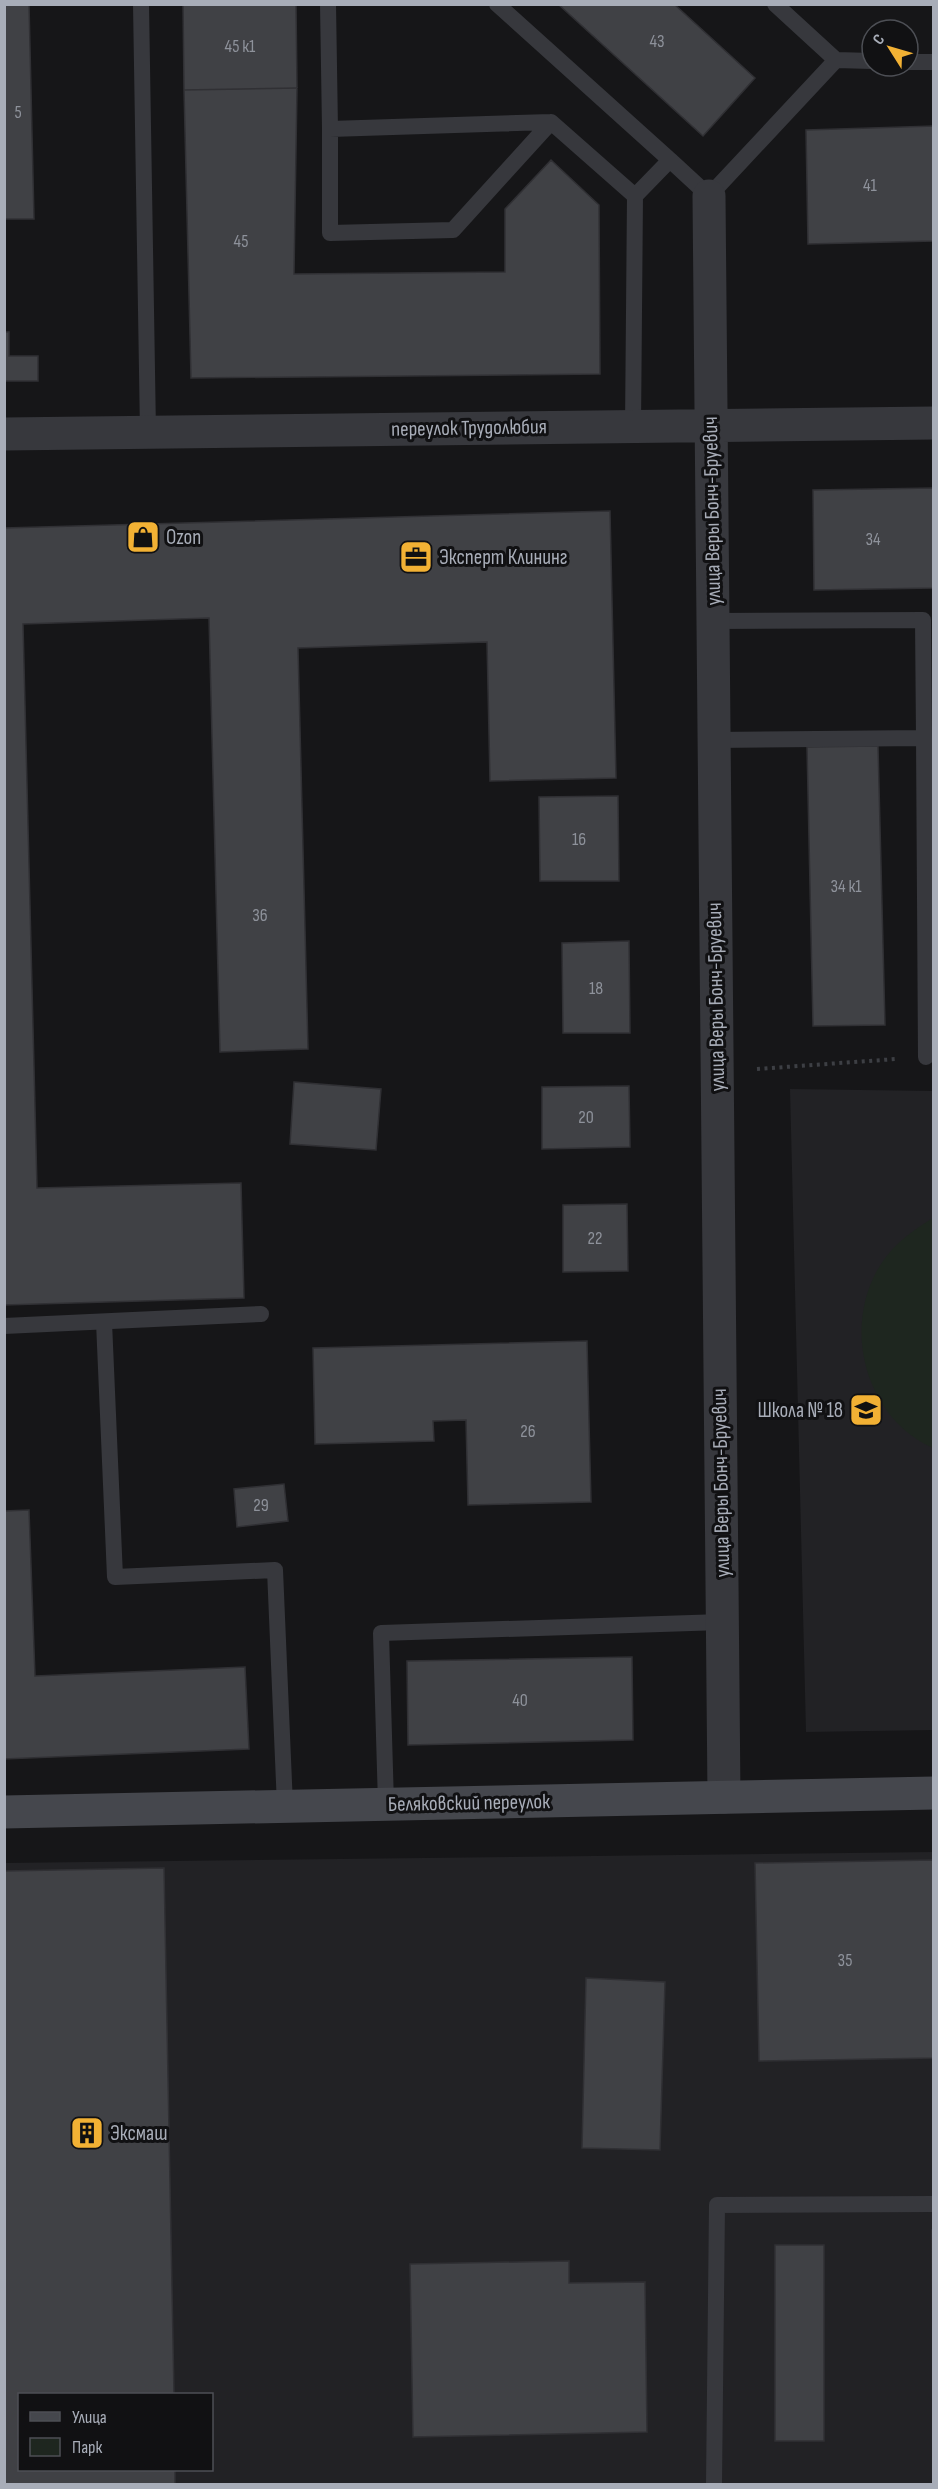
<svg xmlns="http://www.w3.org/2000/svg" width="938" height="2489" viewBox="0 0 938 2489" font-family="'Sofia Sans Condensed',sans-serif">
	<rect width="100%" height="100%" fill="#161618"/>
	<path fill="#222225" fill-rule="evenodd" d="M790 1089 933 1091V1730L806 1732Z
		M933 1852V2484H5L4 1863ZM20 2394H212V2470H20Z"/>
	<path fill="#1e261f" d="M933 1218V1448C860 1416 838 1313 890 1252 902 1238 917 1228 933 1218Z"/>
	<path fill="#404145" stroke="#303034" stroke-width="1.5" d="M4 4H29L34 219H4Z
		M183 4H296L297 88 184 90Z
		M558 4H674L755 78 703 136Z
		M297 88 294 274 505 272V209L551 160 599 205 600 374 191 378 184 90Z
		M934 126V241L808 244 806 130Z
		M4 332H9V356H38V381H4Z
		M934 488V588L814 590 813 490Z
		M610 511 616 778 490 781 487 642 298 648 308 1049 220 1052 209 618 23 624 37 1188 241 1183 244 1298 4 1305V528Z
		M878 746 885 1025 813 1026 807 747Z
		M618 796 619 881H540L539 797Z
		M629 941 630 1033H563L562 943Z
		M294 1082 381 1089 376 1150 290 1144Z
		M629 1086 630 1147 542 1149V1087Z
		M627 1204 628 1271 563 1272V1205Z
		M587 1341 591 1502 468 1505 466 1420 433 1421 434 1441 315 1444 313 1348Z
		M284 1484 288 1521 237 1527 234 1489Z
		M29 1510 35 1676 245 1667 249 1749 4 1759V1511Z
		M632 1657 633 1740 408 1745 407 1661Z
		M934 1860V2058L759 2061 755 1863Z
		M164 1868 174 2394H20V2470H175V2484H4V1871Z
		M586 1978 665 1982 660 2150 582 2148Z
		M932 2230H934V2474Z
		M775 2245H824V2441H775Z
		M569 2261V2283L645 2282 647 2432 413 2437 410 2264Z"/>
	<g fill="none" stroke-linecap="round" stroke-linejoin="round">
		<path stroke="#3d3f44" stroke-width="4" stroke-dasharray="3 4.5" stroke-linecap="butt" d="M757 1069 896 1059"/>
		<path stroke="#37383d" stroke-width="16" d="M141 4 148 432
			M328 4 330 129 551 122 635 196 670 160 709 196 836 60 775 4
			M497 4 670 160
			M836 60 872 61
			M908 62H934
			M330 129V233L453 230 551 122
			M633 427 635 196
			M713 621 923 620 924 738
			M714 740 924 738 926 1057
			M104 1322 115 1577 275 1570 285 1806
			M4 1326 261 1314
			M386 1804 381 1633 722 1622
			M714 2484 717 2205 934 2204"/>
		<path stroke="#37383d" stroke-width="33" d="M709 196 724 1797
			M4 434 934 423"/>
		<path stroke="#45474d" stroke-width="33" d="M4 1812 934 1793"/>
	</g>
	<defs>
		<g id="shop-square" transform="scale(1.725)"><rect x="-9" y="-9" width="18" height="18" rx="4" fill="#f2b134" stroke="#111113"/><path d="M-5-2.5h2.3a2.7 3.5 0 0 1 5.4 0H5L5.5 6h-11ZM-1.5-2.5h3a1.5 2.3 0 0 0-3 0Z" fill="#111"/></g>
		<g id="office-square" transform="scale(1.725)"><rect x="-9" y="-9" width="18" height="18" rx="4" fill="#f2b134" stroke="#111113"/><path d="M-6-3h4V-5.5h4V-3h4V5H-6ZM-1-4.5V-3h2v-1.5ZM-6 0V1H6V0Z" fill="#111"/></g>
		<g id="school-square" transform="scale(1.725)"><rect x="-9" y="-9" width="18" height="18" rx="4" fill="#f2b134" stroke="#111113"/><path d="M0-5L7-2L0 1L-7-2ZM-4 1L0 2.5L4 1V4Q0 6-4 4Z" fill="#111"/></g>
		<g id="building-square" transform="scale(1.725)"><rect x="-9" y="-9" width="18" height="18" rx="4" fill="#f2b134" stroke="#111113"/><path d="M-4-6H4V6H1V3H-1V6H-4ZM-2.5-4.3h1.7v1.8h-1.7ZM.8-4.3h1.7v1.8H.8ZM-2.5-1h1.7V.8h-1.7ZM.8-1h1.7V.8H.8Z" fill="#111"/></g>
	</defs>
	<g fill-rule="evenodd">
		<use href="#shop-square" x="143" y="537"/>
		<use href="#office-square" x="416" y="557"/>
		<use href="#school-square" x="866" y="1410"/>
		<use href="#building-square" x="87" y="2133"/>
	</g>
	<g text-anchor="middle" dominant-baseline="central" stroke-width="6" stroke-linejoin="round" paint-order="stroke">
		<g font-size="18" fill="#8e929b">
			<text x="657" y="41">43</text>
			<text x="240" y="46">45 к1</text>
			<text x="18" y="112">5</text>
			<text x="870" y="185">41</text>
			<text x="241" y="241">45</text>
			<text x="873" y="539">34</text>
			<text x="579" y="839">16</text>
			<text x="846" y="886">34 к1</text>
			<text x="260" y="915">36</text>
			<text x="596" y="988">18</text>
			<text x="586" y="1117">20</text>
			<text x="595" y="1238">22</text>
			<text x="528" y="1431">26</text>
			<text x="261" y="1505">29</text>
			<text x="520" y="1700">40</text>
			<text x="845" y="1960">35</text>
		</g>
		<g font-size="21" fill="#a8adb8" stroke="#111113">
			<text transform="translate(469 428) rotate(-1)">переулок Трудолюбия</text>
			<text transform="translate(712 511) rotate(-91)">улица Веры Бонч-Бруевич</text>
			<text transform="translate(716 997) rotate(-91)">улица Веры Бонч-Бруевич</text>
			<text transform="translate(721 1483) rotate(-91)">улица Веры Бонч-Бруевич</text>
			<text transform="translate(469 1803) rotate(-1)">Беляковский переулок</text>
		</g>
		<g font-size="21" fill="#a8adb8" stroke="#111113" text-anchor="start">
			<text x="166" y="537">Ozon</text>
			<text x="439" y="557">Эксперт Клининг</text>
			<text x="843" y="1410" text-anchor="end">Школа № 18</text>
			<text x="110" y="2133">Эксмаш</text>
		</g>
	</g>
	<rect width="938" height="2489" fill="none" stroke="#a8adb8" stroke-width="12"/>
	<rect x="18" y="2393" width="195" height="78" fill="#111113" stroke="#4d4f55" stroke-width="1.5"/>
	<rect x="30" y="2412" width="30" height="9" fill="#45474d" stroke="#4d4f55" stroke-width="1.5"/>
	<text x="72" y="2423" font-size="18" fill="#a8adb8">Улица</text>
	<rect x="30" y="2438" width="30" height="18" fill="#1e261f" stroke="#4d4f55" stroke-width="1.5"/>
	<text x="72" y="2453" font-size="18" fill="#a8adb8">Парк</text>
	<g transform="translate(890 48) rotate(307)"><circle r="28" fill="#111113" stroke="#4d4f55" stroke-width="1.5"/>
	<path d="M0-4.5L10 22L0 15L-10 22Z" fill="#f2b134"/>
	<text y="-9" font-size="16" font-weight="bold" text-anchor="middle" fill="#a8adb8">С</text>
	</g>
</svg>
